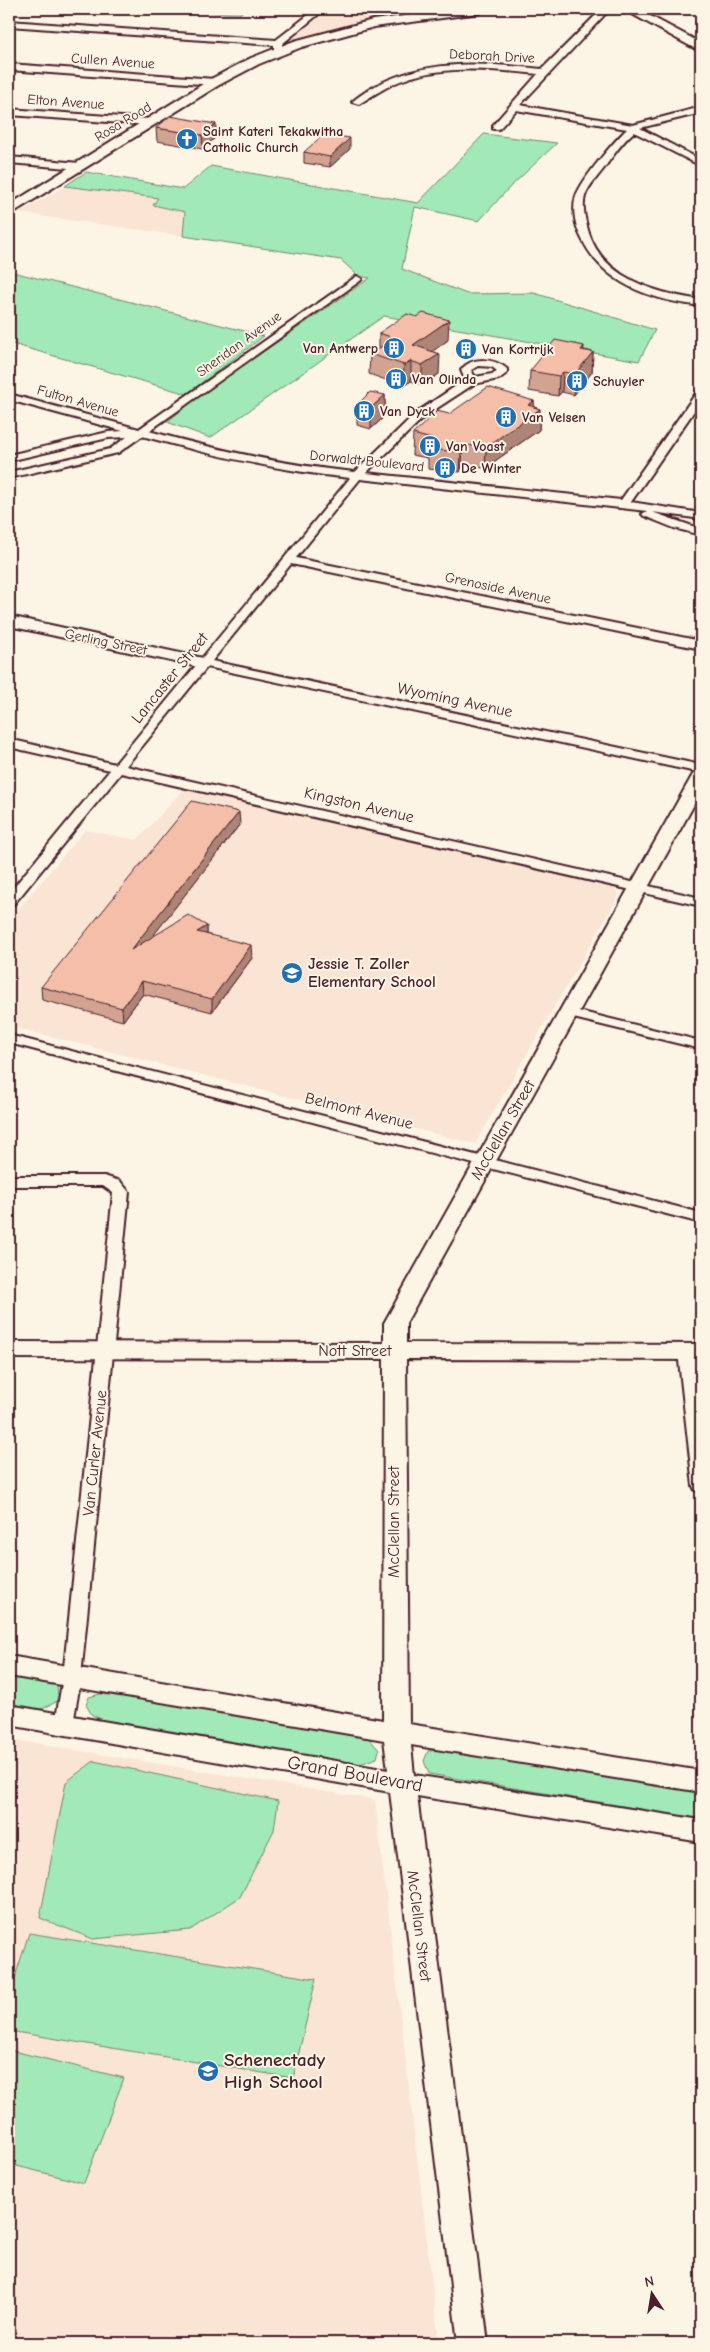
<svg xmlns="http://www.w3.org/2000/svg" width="710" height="2352" viewBox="0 0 710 2352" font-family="'Comic Neue',sans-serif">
	<rect width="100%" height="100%" fill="#fcf5e5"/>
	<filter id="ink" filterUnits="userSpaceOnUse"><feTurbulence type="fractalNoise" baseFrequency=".02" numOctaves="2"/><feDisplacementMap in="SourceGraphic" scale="10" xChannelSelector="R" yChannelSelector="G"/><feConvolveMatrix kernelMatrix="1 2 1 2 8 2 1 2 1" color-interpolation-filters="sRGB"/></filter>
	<g filter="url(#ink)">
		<path fill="#fae4d3" d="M330 9H439L364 23 291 43 286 41Z
			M65 186 158 198 154 205 185 212 183 236 19 213Z
			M183 790 613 887 619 895 475 1144 9 1026V920L85 830 137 840Z
			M9 1739 375 1800 439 2343H9Z"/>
		<path fill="#a1e9b6" stroke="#768470" d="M146 9H245L240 14Z
			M484 134 557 143 509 188 479 221 415 207 402 269 467 294 534 293 655 330 639 361 384 316 210 438 167 422 199 396 370 278 358 276 341 260 183 236 185 212 153 205 158 198 65 186 86 172 183 189 211 166 418 203Z
			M9 271 264 336 187 394 9 343Z
			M9 1675 57 1683 58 1696 56 1702 40 1710 9 1704Z
			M100 1694 172 1702 367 1736 379 1750 377 1758 360 1764 105 1721 92 1715 86 1705 89 1697Z
			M449 1749 701 1792V1819L429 1774 424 1761 428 1751Z
			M94 1761 278 1801 274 1830 240 1897 190 1930 93 1939 40 1918 66 1782Z
			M29 1933 316 1979 293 2078 9 2031V1996Z
			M9 2050 124 2078 84 2183 9 2164Z"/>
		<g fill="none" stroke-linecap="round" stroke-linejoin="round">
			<g stroke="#4a1f2b" stroke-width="4">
				<path id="street" d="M316 9H325L282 44V52L278 55 274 52V45L9 26V21L276 40Z
					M602 9H610L520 105 633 125 701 107V113L640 128 701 160V166L634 132C623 141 615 153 607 164 600 175 589 184 585 196 582 207 585 219 588 230 602 279 656 293 701 300V306C652 300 603 285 581 237 575 225 572 209 576 196 582 179 614 141 627 129L516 110 499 129H493V125L538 74C489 69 438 64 393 84 381 90 370 97 359 104L352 102C357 97 364 93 370 89 422 58 484 63 542 69Z
					M9 64 215 79 219 82 215 85 9 70Z
					M9 109 150 119 154 122 150 125 9 115Z
					M9 157 80 163 85 166 80 169 9 163Z
					M357 276 362 279 360 281 149 431C217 450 284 465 355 472L417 412 465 380 461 370C472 356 494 358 507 369V373L499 379 474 384 425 416 366 473 621 500 697 392 701 391V401L631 502 701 513V519L652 512 701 529V535L674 528 644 516 642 514 647 511 360 479 296 558 701 641V649L291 564 212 661 701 765V773L207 667 126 766 701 898V906L121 773 14 904 9 905V893L110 770 9 747V739L115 764 350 478C279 471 211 455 142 436L118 453 9 478V472L110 449 127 437 108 438 9 461V455L108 432 123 431 9 400V394L139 429ZM479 366 492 367 497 371 492 374 475 377 471 370Z
					M570 1009 701 1041V1049L565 1016 563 1013 565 1010Z
					M9 1035 701 1213V1223L9 1043Z
					M9 1176H104L120 1181 129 1192 81 1677 73 1724 70 1729 64 1731 58 1729 55 1724 63 1677 113 1193 103 1186H9Z
					M686 1346 692 1348 694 1352 701 1415V1492L695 1490 693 1486 678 1352 680 1348Z"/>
			</g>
			<g stroke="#4a1f2b" stroke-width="4">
				<path id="secondary" d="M457 9H486L480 13 374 27 302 47 259 64 219 85 9 215V205L211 79 251 58 294 41 373 20Z
					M623 9H637L701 43V52Z
					M9 616 203 658 209 659 212 663 209 667 203 668 9 626Z
					M701 771V792L406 1323V1343L701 1344V1360L406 1359 409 1724 701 1771V1792L411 1745 414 1775 701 1820V1842L417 1796 488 2343H458L390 1792 9 1725V1705L388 1770 384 1740 9 1676V1656L383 1720 384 1359 9 1358V1342L384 1343V1323L692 776 695 772Z"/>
			</g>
			<use href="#street" fill="#fcf5e5" fill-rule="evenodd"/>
			<use href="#secondary" fill="#fcf5e5" fill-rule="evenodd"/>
		</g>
		<path fill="#d3a391" stroke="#4a1f2b" d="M372 9H389L387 11Z
			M156 128 216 137 203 149 157 141Z
			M350 149 330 167 304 163V152Z
			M379 333 448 340 432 351 439 374 422 385 411 381 403 386 369 374 370 354 379 348Z
			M584 350 593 352 592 372 574 395 562 392 558 396 529 391 530 371Z
			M385 395V416L371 429 357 425V405Z
			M534 401V407L540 409 539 430 485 468 462 466 460 472 428 469V458L412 455 413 434 449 414Z
			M240 824 152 937 207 926V934L252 958 212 1012 143 994 123 1021 42 1000 41 987Z"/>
		<path fill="#ac8576" stroke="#4a1f2b" d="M216 124V137L203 149 202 135Z
			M350 138V149L330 167V157Z
			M449 320 448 340 417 363 413 345Z
			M584 346 583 364 593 352 592 372 574 395 575 374 581 350Z
			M440 354 439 374 422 385V365Z
			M411 361V381L403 386 404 365Z
			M563 372 562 392 558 396 559 376Z
			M385 395V416L371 429V408Z
			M534 401V414L540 409 539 430 485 468 486 447 528 405Z
			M463 445 462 466 460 472 461 452Z
			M239 812 240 824 132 963 131 950Z
			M207 926V938L197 932Z
			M251 945 252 958 212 1012V999Z
			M142 981 143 994 123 1021 122 1008Z"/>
		<path fill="#f5bea9" stroke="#4a1f2b" d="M170 116 216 124 202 135 156 128Z
			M324 134 350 138 330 157 304 152Z
			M423 313 449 320 413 345 440 354 422 365 411 361 404 365 370 354 390 341 386 340 391 337 379 333 407 314 417 317Z
			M555 340 584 346 581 350 593 352 575 374 563 372 559 376 530 371Z
			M488 387 534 401 528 405 540 409 486 447 463 445 461 452 428 449 432 439 413 434 437 411 449 414Z
			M370 392 385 395 371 408 357 405Z
			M192 801 239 812 131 950 188 915 207 926 197 932 251 945 212 999 142 981 122 1008 41 987Z"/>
	</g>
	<defs>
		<g id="church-disc" transform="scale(1.125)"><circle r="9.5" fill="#1f6fb2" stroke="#fcf5e5"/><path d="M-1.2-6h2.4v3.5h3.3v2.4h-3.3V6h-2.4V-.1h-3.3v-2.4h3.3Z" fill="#fff"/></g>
		<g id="building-disc" transform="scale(1.125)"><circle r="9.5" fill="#1f6fb2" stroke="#fcf5e5"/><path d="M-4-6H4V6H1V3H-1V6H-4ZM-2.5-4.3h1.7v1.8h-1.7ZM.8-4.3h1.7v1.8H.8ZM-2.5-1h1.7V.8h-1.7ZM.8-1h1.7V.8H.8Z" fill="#fff"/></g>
		<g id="school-disc" transform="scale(1.125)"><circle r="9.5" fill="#1f6fb2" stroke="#fcf5e5"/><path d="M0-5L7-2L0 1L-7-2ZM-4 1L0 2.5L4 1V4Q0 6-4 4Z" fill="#fff"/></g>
	</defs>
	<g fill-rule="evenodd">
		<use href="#church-disc" x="187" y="139"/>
		<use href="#building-disc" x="394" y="348"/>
		<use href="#building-disc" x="466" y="349"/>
		<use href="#building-disc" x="396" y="379"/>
		<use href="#building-disc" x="577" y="381"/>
		<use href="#building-disc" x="364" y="411"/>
		<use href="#building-disc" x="506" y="417"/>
		<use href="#building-disc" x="430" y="446"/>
		<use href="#building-disc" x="445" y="468"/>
		<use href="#school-disc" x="292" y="973"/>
		<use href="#school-disc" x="208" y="2071"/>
	</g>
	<g text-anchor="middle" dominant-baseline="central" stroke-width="4" stroke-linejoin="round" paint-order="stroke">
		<g font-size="14" fill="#4a1f2b" stroke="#fcf5e5">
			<text transform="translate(492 56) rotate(3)">Deborah Drive</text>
			<text transform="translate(113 61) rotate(4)">Cullen Avenue</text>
			<text transform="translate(66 102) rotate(4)">Elton Avenue</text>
			<text transform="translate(123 122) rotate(-31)">Rosa Road</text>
			<text transform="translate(239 344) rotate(-36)">Sheridan Avenue</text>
			<text transform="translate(78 401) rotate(16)">Fulton Avenue</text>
			<text transform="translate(367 461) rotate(6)">Dorwaldt Boulevard</text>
			<text transform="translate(498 588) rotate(12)">Grenoside Avenue</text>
			<text transform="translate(106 642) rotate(12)">Gerling Street</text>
		</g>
		<g font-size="14" font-weight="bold" fill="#4a1f2b" stroke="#fcf5e5" text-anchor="start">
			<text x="203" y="131">Saint Kateri Tekakwitha<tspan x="203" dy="16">Catholic Church</tspan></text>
			<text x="378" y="348" text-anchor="end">Van Antwerp</text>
			<text x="482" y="349">Van Kortrijk</text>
			<text x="412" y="379">Van Olinda</text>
			<text x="593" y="381">Schuyler</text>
			<text x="380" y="411">Van Dyck</text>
			<text x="522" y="417">Van Velsen</text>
			<text x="446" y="446">Van Voast</text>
			<text x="461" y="468">De Winter</text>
		</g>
		<g font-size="16" fill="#4a1f2b" stroke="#fcf5e5">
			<text transform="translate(170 678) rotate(-51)">Lancaster Street</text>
			<text transform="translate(455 700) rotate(12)">Wyoming Avenue</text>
			<text transform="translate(359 805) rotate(13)">Kingston Avenue</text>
			<text transform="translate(359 1111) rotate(14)">Belmont Avenue</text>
			<text transform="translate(503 1130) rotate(-60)">McClellan Street</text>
			<text x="355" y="1351">Nott Street</text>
			<text transform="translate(95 1453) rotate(-84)">Van Curler Avenue</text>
			<text transform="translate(394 1522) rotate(-90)">McClellan Street</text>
			<text transform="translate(419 1926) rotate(83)">McClellan Street</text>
		</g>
		<g font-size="16" font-weight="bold" fill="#4a1f2b" stroke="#fcf5e5" text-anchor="start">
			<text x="308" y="964">Jessie T. Zoller<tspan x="308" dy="18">Elementary School</tspan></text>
		</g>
		<g font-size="19" fill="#4a1f2b" stroke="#fcf5e5">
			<text transform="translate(355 1774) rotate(10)">Grand Boulevard</text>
		</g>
		<g font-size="19" font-weight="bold" fill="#4a1f2b" stroke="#fcf5e5" text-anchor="start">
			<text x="224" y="2060">Schenectady<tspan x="224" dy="22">High School</tspan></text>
		</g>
	</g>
	<rect width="710" height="2352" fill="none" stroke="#fcf5e5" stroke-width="30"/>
	<rect x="15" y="15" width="680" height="2322" fill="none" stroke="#4a1f2b" stroke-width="2" filter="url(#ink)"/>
	<g transform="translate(652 2294) rotate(348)" stroke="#fcf5e5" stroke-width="4" paint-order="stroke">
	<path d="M0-4L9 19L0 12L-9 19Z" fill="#4a1f2b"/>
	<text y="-8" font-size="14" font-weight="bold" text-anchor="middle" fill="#4a1f2b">N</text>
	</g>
</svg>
